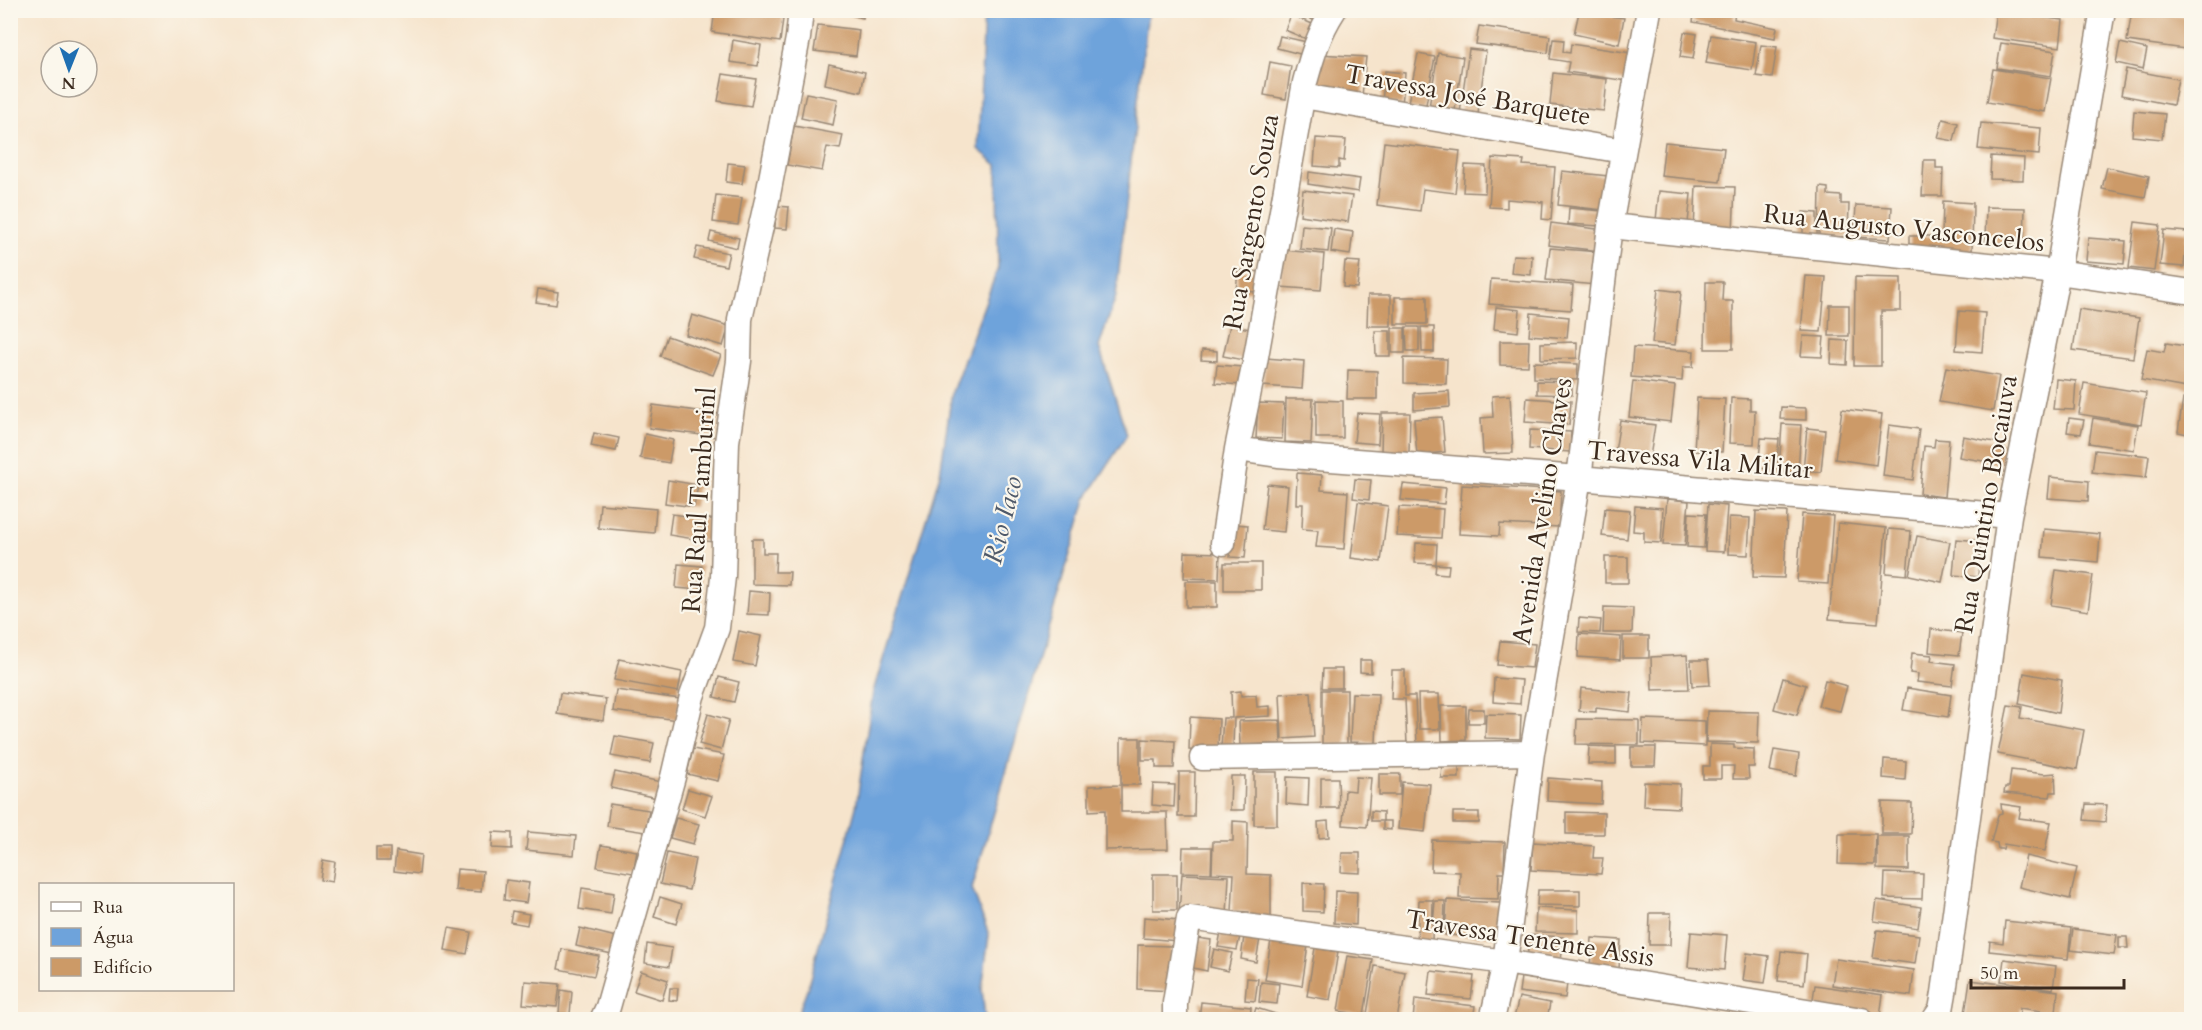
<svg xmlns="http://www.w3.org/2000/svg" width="2202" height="1030" viewBox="0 0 2202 1030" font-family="Cardo,serif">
	<rect width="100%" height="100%" fill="#fbf7ec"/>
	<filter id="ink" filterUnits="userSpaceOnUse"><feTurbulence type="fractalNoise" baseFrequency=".0167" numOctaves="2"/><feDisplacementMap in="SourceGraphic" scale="12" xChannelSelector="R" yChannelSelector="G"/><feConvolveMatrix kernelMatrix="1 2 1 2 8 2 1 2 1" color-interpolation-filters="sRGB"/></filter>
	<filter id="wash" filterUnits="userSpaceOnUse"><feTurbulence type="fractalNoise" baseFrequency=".008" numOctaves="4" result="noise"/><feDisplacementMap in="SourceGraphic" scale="24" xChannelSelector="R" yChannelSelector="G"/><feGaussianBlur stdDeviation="1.35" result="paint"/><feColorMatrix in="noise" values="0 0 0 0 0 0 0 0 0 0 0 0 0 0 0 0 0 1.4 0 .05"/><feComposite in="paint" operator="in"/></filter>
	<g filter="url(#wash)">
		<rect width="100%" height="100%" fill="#f6e4cc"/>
		<path fill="#6ea3db" stroke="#54667c" stroke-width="1.5" d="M984 11H1148L1116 296 1099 347 1127 435 1086 499 972 888 989 935 982 989 985 1019H796L808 986 856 807 873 692 940 474 952 392 998 268 997 165 978 149Z"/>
		<g id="blocks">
			<path fill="#cc9a67" d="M715 10 784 11 780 42 712 32Z
				M830 10H864L863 18Z
				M1293 10H1325L1319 23Z
				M1695 10H1735L1734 19 1777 28 1775 38 1693 22Z
				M2132 10 2192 18V50L2127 41Z
				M1996 11 2063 20 2060 47 1992 38Z
				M1579 12 1624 18 1619 44 1574 34Z
				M1291 15 1317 26 1311 41 1285 30Z
				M818 25 859 30 856 56 814 51Z
				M1479 26 1550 36 1548 53 1476 44Z
				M1684 32 1697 34 1693 59 1680 57Z
				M1711 35 1756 42 1752 70 1706 63Z
				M1280 36 1307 42 1304 55 1277 48Z
				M1553 39 1564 40 1563 52 1570 53 1571 44 1631 53 1627 81 1567 72 1569 62 1550 59Z
				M733 40 761 45 758 66 730 62Z
				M2001 43 2055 51 2051 76 1997 68Z
				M2120 43 2147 49 2143 69 2116 63Z
				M1761 45 1777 47 1772 78 1756 76Z
				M1469 49 1486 51 1477 122 1459 120Z
				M1438 53 1463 57 1454 117 1428 113Z
				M1319 54 1366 57 1362 96 1317 88Z
				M1418 54 1435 57 1425 110 1407 107Z
				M1270 62 1291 66 1286 99 1264 95Z
				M829 64 865 72 861 92 825 84Z
				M1993 69 2051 78 2045 112 1987 102Z
				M2126 69 2178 79 2173 105 2121 95Z
				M1385 71 1405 73 1402 105 1382 102Z
				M1553 73 1607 79 1604 111 1550 105Z
				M723 74 756 79 751 106 718 101Z
				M806 93 838 99 833 125 801 118Z
				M2134 111 2165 114 2162 139 2132 136Z
				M1943 119 1958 123 1954 141 1938 138Z
				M1981 123 2041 128 2039 155 1978 149Z
				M794 126 843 135 840 149 827 147 822 171 787 165Z
				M1316 138 1346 140 1344 161 1339 160V168L1314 166Z
				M1384 142 1460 151 1455 193 1423 189 1420 211 1377 205Z
				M1665 142 1724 148 1720 182 1661 176Z
				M1991 156 2024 158 2023 180 1990 179Z
				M1492 158 1524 160 1523 165 1555 167 1551 220 1542 219 1543 202 1507 199V208L1489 207Z
				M1924 160H1936V168H1943L1942 196H1922Z
				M728 163 745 165 742 184 726 182Z
				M1465 165 1486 166 1485 193 1463 192Z
				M2107 167 2149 176 2145 197 2102 189Z
				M1562 171 1608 176 1604 210 1558 205Z
				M1309 172 1360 179 1358 192 1308 184Z
				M1696 186 1735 187 1733 232 1694 230Z
				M1820 187 1828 188V195L1841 196V204H1849L1848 237 1819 236Z
				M1303 190 1352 196 1348 222 1300 215Z
				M1659 191 1691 194 1688 223 1656 220Z
				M716 195 742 198 738 225 713 222Z
				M1943 201 1973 203 1972 253 1909 251V236H1942Z
				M1856 205 1892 207 1890 239 1854 237Z
				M776 206 789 207 787 229 775 228Z
				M1986 207 2025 208 2024 244 1985 243Z
				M1569 208 1602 211 1600 226 1568 224Z
				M1803 212 1817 213V238H1803Z
				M2135 222 2160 225 2154 271 2129 268Z
				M1551 223 1604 230 1601 251 1548 245Z
				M1302 225 1331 228 1328 252 1300 249Z
				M1334 229 1353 232 1350 255 1331 252Z
				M2164 230 2187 232 2184 267 2160 265Z
				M711 232 739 238 737 248 709 241Z
				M2088 238 2126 241 2124 264 2086 261Z
				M697 247 729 253 726 266 694 259Z
				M1550 248 1599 252 1595 285 1546 280Z
				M1283 250 1324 254 1321 290 1280 287Z
				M1513 255 1532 256 1531 275 1511 273Z
				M1345 261 1360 262 1357 288 1343 287Z
				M1238 270 1262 272 1261 292 1236 291Z
				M1806 276 1826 277 1821 332 1801 331Z
				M1855 277 1901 278V311H1881V366H1854Z
				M1491 279 1573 285 1571 310 1489 304Z
				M1706 282H1723L1722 301H1733V349H1705Z
				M538 289 558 292 556 305 536 302Z
				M1658 289 1681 292 1675 345 1652 343Z
				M1368 295H1391V326H1367Z
				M1395 297H1427V324H1395Z
				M1830 305H1849V336H1829Z
				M1496 307 1520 310 1518 332 1494 329Z
				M2079 309 2139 318 2133 358 2073 350Z
				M1959 311 1985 313 1982 352 1956 350Z
				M1531 313 1569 317 1567 338 1529 335Z
				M692 315 729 326 723 346 686 335Z
				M1230 325 1250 329 1244 360 1223 356Z
				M1406 327H1419V351H1407Z
				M1421 327H1434V352H1422Z
				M1392 328H1405V353H1392Z
				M1375 331H1390V356H1376Z
				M667 336 721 355 713 375 660 356Z
				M1803 336 1824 337 1822 357 1801 356Z
				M1832 340 1848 341 1847 365 1831 364Z
				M1500 341H1529L1528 366 1500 365Z
				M1577 342V358L1541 359V343Z
				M2166 343 2192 347V389L2141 380 2147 349 2164 352Z
				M1633 347 1694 351 1693 367H1683L1682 381 1631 377Z
				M1202 350 1217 351V361L1201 360Z
				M1265 358 1304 361 1302 389 1263 386Z
				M1404 358 1447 359 1446 384 1404 383Z
				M1534 362 1578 364 1577 380 1534 378Z
				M1217 365 1243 367 1241 385 1215 383Z
				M1946 367 1999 376 1993 411 1939 402Z
				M1348 370 1377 371V399H1347Z
				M2056 379 2076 381 2074 410 2053 409Z
				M1537 381 1572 382V395L1537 394Z
				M1633 381 1675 386 1671 422 1629 417Z
				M2084 383 2146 393 2141 424 2079 414Z
				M1449 391 1450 407 1414 410V393Z
				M1510 395 1513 453 1483 454 1481 418 1493 417 1492 396Z
				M1527 398 1571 401 1569 425 1525 422Z
				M1697 398 1725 399 1722 452 1694 451Z
				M1731 398 1750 399V410H1755L1754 444 1729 443Z
				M1286 399H1313L1311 443 1285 442Z
				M2183 399 2192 400V435L2178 432Z
				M1316 400 1343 401V438H1316Z
				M1258 403 1284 404 1282 439 1256 438Z
				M653 405 719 414 716 437 649 428Z
				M1781 407 1806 408V420L1780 419Z
				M1842 409 1882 414 1876 465 1835 459Z
				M1357 413 1380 414 1378 444 1354 442Z
				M1382 413H1410L1409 453 1381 452Z
				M1442 417 1445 452 1417 455 1414 419Z
				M2069 418 2084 420 2081 434 2067 432Z
				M2093 418 2138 425 2134 450 2089 443Z
				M1620 420 1655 425 1650 457 1615 452Z
				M1782 424 1801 425 1798 473 1779 471Z
				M1889 425 1919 429 1913 480 1883 476Z
				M1807 428 1825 430 1821 472 1803 470Z
				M1530 430 1571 432 1570 452 1529 449Z
				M594 433 619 438 616 451 591 446Z
				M645 434 673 440 669 463 640 458Z
				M1963 436 2005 444 2001 464 1959 457Z
				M1761 438 1779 439 1776 470 1758 468Z
				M1935 439 1949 440 1944 497 1920 494 1924 446 1934 447Z
				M2095 450 2149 456 2146 478 2092 472Z
				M1297 473 1322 475 1321 490 1348 492 1344 549 1316 547 1318 530 1302 529 1303 504H1296Z
				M2050 477 2089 481 2088 501 2048 498Z
				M1355 479 1371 480 1369 500 1353 498Z
				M668 480 698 485 694 507 665 503Z
				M1267 484 1288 486 1284 532 1262 530Z
				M1403 484 1446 488 1444 504 1401 500Z
				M1462 485 1561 491 1559 527 1500 524 1499 536 1459 534Z
				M1667 499 1689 501 1685 546 1663 545Z
				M1358 502 1388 506 1381 562 1351 558Z
				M600 504 656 509 654 533 598 528Z
				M1708 504 1727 506 1724 552 1705 551Z
				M1635 506 1663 508 1661 543 1644 542V532L1633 531Z
				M1399 507 1443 509 1441 538 1397 536Z
				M1605 508 1630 510 1627 539 1602 536Z
				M1756 511 1787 512 1784 578 1753 577Z
				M1689 513 1706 514 1704 548 1687 547Z
				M672 514 716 520 712 542 669 535Z
				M1802 514 1833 516 1828 584 1797 582Z
				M1729 517 1750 518 1748 555 1728 554Z
				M1838 523 1886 528 1878 623 1829 619Z
				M1233 524 1248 525 1245 558 1230 557Z
				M1889 529 1911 531 1907 575 1886 573Z
				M2044 529 2100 534 2098 562 2042 557Z
				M1917 536 1950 542 1942 582 1909 575Z
				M752 539H763V553H776L775 572H790L789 585 752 584Z
				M1956 539 1981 541 1978 577 1953 575Z
				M1416 543 1437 544 1436 564 1449 565 1448 574 1435 573 1436 564 1415 563Z
				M1185 552 1220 553 1219 579 1184 578Z
				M1605 557H1628V583H1605Z
				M1224 563H1261V590H1224Z
				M678 564 702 566 700 590 676 588Z
				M2056 570 2093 575 2088 611 2051 605Z
				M1186 581H1217V607H1186Z
				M749 591 770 593 769 615 747 614Z
				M1604 607 1633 608 1632 633H1603Z
				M1579 618 1601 620 1600 633 1578 632Z
				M1931 629 1962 633 1959 655 1929 652Z
				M739 631 761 636 755 666 733 662Z
				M1579 634 1621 637 1620 660 1578 657Z
				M1623 636H1649V658H1623Z
				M1500 641 1535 644 1532 668 1497 665Z
				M1912 653 1932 655 1931 661 1955 664 1952 686 1917 682 1918 674 1910 673Z
				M1687 655 1689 689 1652 690 1651 657Z
				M619 659 682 672 678 692 614 680Z
				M1360 660H1371V673L1360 672Z
				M1691 660H1708L1710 685 1692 686Z
				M1323 669H1342V688H1322Z
				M1392 670H1405V696H1415L1417 745H1407L1405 699H1391Z
				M2024 673 2062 680 2058 713 2019 704Z
				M719 677 739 682 734 702 714 697Z
				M1494 678 1522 680 1520 704 1493 702Z
				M1783 678 1806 685 1797 715 1774 709Z
				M1825 680 1847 686 1840 711 1818 706Z
				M1581 688 1632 693 1630 712 1596 708V712L1579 711Z
				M1907 688 1951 695 1948 717 1903 710Z
				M616 690 680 699 677 720 613 711Z
				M1322 690H1347V745H1322Z
				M1241 691V696L1256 695 1257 707 1270 706V716L1234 718 1233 747H1221L1223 718H1232L1231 692Z
				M1311 692 1314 737 1282 739 1280 694Z
				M560 693 606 699 603 721 557 714Z
				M1352 693 1378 694 1376 743 1350 742Z
				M1418 694H1439L1440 729H1419Z
				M2008 705 2022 707 2020 718 2084 730 2077 769 1998 754Z
				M1441 706H1466V740L1442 741Z
				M1469 709H1484V723H1468Z
				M1707 711 1759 712 1758 743 1706 742Z
				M708 714 729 720 721 750 699 744Z
				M1486 714 1521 715 1520 739 1485 738Z
				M1190 717 1219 719 1218 751 1189 750Z
				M1577 719 1639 720V745L1576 744Z
				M1643 719 1705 721V746L1642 743Z
				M1280 720 1281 744 1240 745 1239 721Z
				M615 736 654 743 650 763 611 756Z
				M1121 738H1140V785H1121V812H1167L1168 849 1105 850V810L1089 811V786L1121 785Z
				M1142 739 1175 741 1174 768H1156V760H1142Z
				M1710 744 1734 745V748L1754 749V767H1748L1749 779H1733L1734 766H1721V779H1703V766H1710Z
				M1589 746 1616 747V764H1588Z
				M1631 747H1656L1655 766H1631Z
				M693 749 724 755 718 781 687 774Z
				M1774 750 1799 754 1796 776 1770 771Z
				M1884 759 1906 761 1905 780 1883 778Z
				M1442 764H1459V778H1441Z
				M2011 770 2045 774 2055 773 2056 792H2051L2050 797 2004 793 2005 787H2009Z
				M615 772 661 782 657 798 611 788Z
				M1179 772H1195L1194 817H1178Z
				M1254 772H1277V825H1254Z
				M1379 774H1400V795H1379Z
				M1231 776H1245L1244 810H1230Z
				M1287 777 1309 778 1308 806 1286 804Z
				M1356 777 1371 778 1367 827 1343 825 1345 790 1355 791Z
				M1321 778H1338L1339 808H1321Z
				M1548 778 1602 782 1601 804 1547 801Z
				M1402 782 1430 784 1425 832 1398 829Z
				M1644 782 1680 784 1679 808 1643 806Z
				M1153 784 1175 785 1174 807 1152 805Z
				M688 789 712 796 705 816 682 809Z
				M1882 802 1912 803 1911 834H1882Z
				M610 804 649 810 645 832 607 826Z
				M2001 804 2021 807 2019 818 2051 822 2045 851 2004 844 2003 849H1998L1997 843 1991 842 1998 815 2002 814Z
				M2086 804 2107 805 2105 822 2084 820Z
				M1371 811 1383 812V821H1371Z
				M1453 812H1479V823H1453Z
				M1566 812 1604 813V834H1566Z
				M676 818 699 824 693 844 670 838Z
				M1233 821 1248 822 1247 874 1271 875V918L1249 917V912L1232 911 1234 874 1212 873 1213 841H1233Z
				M1328 821 1329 837 1319 838 1318 822Z
				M1383 821H1391V830L1383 829Z
				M493 832 512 833V849L492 848Z
				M528 832 576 836 574 855 526 850Z
				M1839 834H1876L1875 865 1838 864Z
				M1877 836H1909V870L1877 869Z
				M1432 840 1505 842 1504 873H1499L1498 899 1459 898 1460 872 1431 871Z
				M1533 842 1594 846 1593 858H1603L1601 874 1531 870Z
				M601 845 637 851 633 873 597 867Z
				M1183 847H1212L1211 873 1182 872Z
				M376 848H390V861H376Z
				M396 851 421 855 419 874 394 871Z
				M667 853 695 859 689 890 660 884Z
				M1342 853H1360V873L1341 872Z
				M2026 856 2077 868 2070 899 2019 887Z
				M323 860 335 862 332 882 320 880Z
				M457 869 483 871 481 892 455 890Z
				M1885 873 1923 874 1922 899 1884 898Z
				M1153 874H1177V910H1153Z
				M1182 874 1229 876 1227 914 1179 912Z
				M506 880 529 883 526 903 504 900Z
				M1303 883 1324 884 1323 912 1303 911Z
				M582 888 614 893 611 914 579 909Z
				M1538 890H1580V906L1537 905Z
				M1335 891 1357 892 1356 925 1334 923Z
				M660 897 682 904 676 924 654 917Z
				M1419 900H1433L1432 942H1417Z
				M1447 900 1500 903 1498 937 1445 935Z
				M1877 900 1921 907 1918 928 1874 921Z
				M1435 901H1445L1444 928H1433Z
				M1536 908 1578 910V933L1535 932Z
				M512 911 529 914 527 925 510 922Z
				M1650 913H1671L1670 945H1649Z
				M1144 917 1179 920 1178 941 1143 938Z
				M2005 921 2071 928 2068 959 1989 951 1990 941 2003 943Z
				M449 928 471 932 467 954 445 950Z
				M580 928 616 937 612 954 576 946Z
				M2073 929 2117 935 2114 955 2070 950Z
				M1877 930 1919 935 1915 964 1873 958Z
				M1221 932 1240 936 1237 950 1218 947Z
				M1691 932 1727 935 1724 970 1688 967Z
				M1529 935 1563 937 1561 964 1527 962Z
				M1244 936 1260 938 1256 962 1241 959Z
				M2119 937H2127L2128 948H2119Z
				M1197 938 1211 940 1207 971 1193 968Z
				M1592 938 1621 940 1619 969 1590 967Z
				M1271 940 1308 945 1302 986 1265 980Z
				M647 944 672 948 669 967 645 963Z
				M1138 945 1172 946 1171 991 1137 989Z
				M1315 948 1338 952 1330 1000 1307 996Z
				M562 949 599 956 594 976 558 969Z
				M1214 949 1232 953 1228 971 1210 967Z
				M1781 951 1807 954 1804 984 1778 981Z
				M1747 953 1769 956 1765 983 1743 980Z
				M1347 956 1373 960 1364 1015 1338 1011Z
				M1836 959 1914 970 1911 996 1832 985Z
				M2004 959 2056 966 2053 989 2001 981Z
				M1375 966 1405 972 1397 1020H1366Z
				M641 971 668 980 662 1000 634 991Z
				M1431 971 1474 976 1471 999 1428 995Z
				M1521 977 1567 984 1565 998 1519 992Z
				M1247 978 1258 979 1255 1001 1245 1000Z
				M1970 980 2058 991 2056 1013 2020 1008 2019 1020H1964Z
				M525 981 560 984 557 1007 523 1004Z
				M1261 982 1279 984 1277 1004 1259 1002Z
				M1815 985 1883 995 1880 1016 1812 1006Z
				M670 988H678L677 1001 669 1000Z
				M561 990 572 992 570 1014 559 1013Z
				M1519 997 1550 1003 1547 1020 1514 1018Z
				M1415 999 1475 1006 1473 1020H1413Z
				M1201 1002 1251 1007 1250 1020H1199Z
				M1256 1008 1282 1016 1281 1020H1252Z
				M1671 1015 1734 1017V1020H1671Z
				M1643 1016 1665 1017V1020H1643Z"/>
		</g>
	</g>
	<g filter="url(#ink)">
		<use href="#blocks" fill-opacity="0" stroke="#988775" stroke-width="1.5"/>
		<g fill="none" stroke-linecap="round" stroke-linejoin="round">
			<g stroke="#988775" stroke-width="27">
				<path id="street" d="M1303 96 1623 151
					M1610 226 2058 272 2192 292
					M1237 449 1278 455 1579 478 2009 516
					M1223 543 1237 449 1255 362 1305 82C1312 56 1319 33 1334 10
					M1202 758 1532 753
					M602 1020 608 1007 673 777 692 696 717 628 723 577 727 442 739 361 740 319 767 200 798 38 801 10
					M1175 1020V1003L1189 918 1505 962 1862 1020
					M1492 1020 1505 962 1532 753 1579 478 1610 226 1649 10
					M1934 1020 1941 1010 1944 993 2009 516 2058 272 2103 10"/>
			</g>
			<use href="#street" stroke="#fff" stroke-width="24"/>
		</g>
	</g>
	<g text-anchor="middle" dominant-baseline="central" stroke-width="4.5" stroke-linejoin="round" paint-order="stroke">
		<g font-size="26" fill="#3b2a1e" stroke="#fbf7ec">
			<text transform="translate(1468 95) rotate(10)">Travessa José Barquete</text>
			<text transform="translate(1251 222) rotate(-80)">Rua Sargento Souza</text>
			<text transform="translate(1904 228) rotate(6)">Rua Augusto Vasconcelos</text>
			<text transform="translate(1700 460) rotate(5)">Travessa Vila Militar</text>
			<text transform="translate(699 500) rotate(-86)">Rua Raul Tamburinl</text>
			<text transform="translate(1986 504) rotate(-80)">Rua Quintino Bocaiuva</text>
			<text transform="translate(1542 511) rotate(-81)">Avenida Avelino Chaves</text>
			<text transform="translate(1530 938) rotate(9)">Travessa Tenente Assis</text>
		</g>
		<g font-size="27" font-style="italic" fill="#4f5a6a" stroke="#fbf7ec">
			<text transform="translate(1003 520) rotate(-76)">Rio Iaco</text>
		</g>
	</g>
	<rect width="2202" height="1030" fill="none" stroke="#fbf7ec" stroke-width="36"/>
	<rect x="39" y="883" width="195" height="108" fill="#fbf7ec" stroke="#aea59a" stroke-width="1.5"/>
	<rect x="51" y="902" width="30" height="9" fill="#ffffff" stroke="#aea59a" stroke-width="1.5"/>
	<text x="93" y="913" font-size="18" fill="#3b2a1e">Rua</text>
	<rect x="51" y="928" width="30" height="18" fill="#6ea3db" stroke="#aea59a" stroke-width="1.5"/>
	<text x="93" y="943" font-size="18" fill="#3b2a1e">Água</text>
	<rect x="51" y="958" width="30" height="18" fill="#cc9a67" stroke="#aea59a" stroke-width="1.5"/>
	<text x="93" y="973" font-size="18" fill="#3b2a1e">Edifício</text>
	<g transform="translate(69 69) rotate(181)"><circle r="28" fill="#fbf7ec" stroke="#aea59a" stroke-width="1.5"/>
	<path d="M0-4.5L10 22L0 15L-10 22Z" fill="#1f6fb2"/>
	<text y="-9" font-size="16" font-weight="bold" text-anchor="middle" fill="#3b2a1e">N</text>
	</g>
	<path d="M1971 979v9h153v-9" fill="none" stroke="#3b2a1e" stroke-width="3"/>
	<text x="1980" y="979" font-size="18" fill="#3b2a1e" stroke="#fbf7ec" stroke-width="4.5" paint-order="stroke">50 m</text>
</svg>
